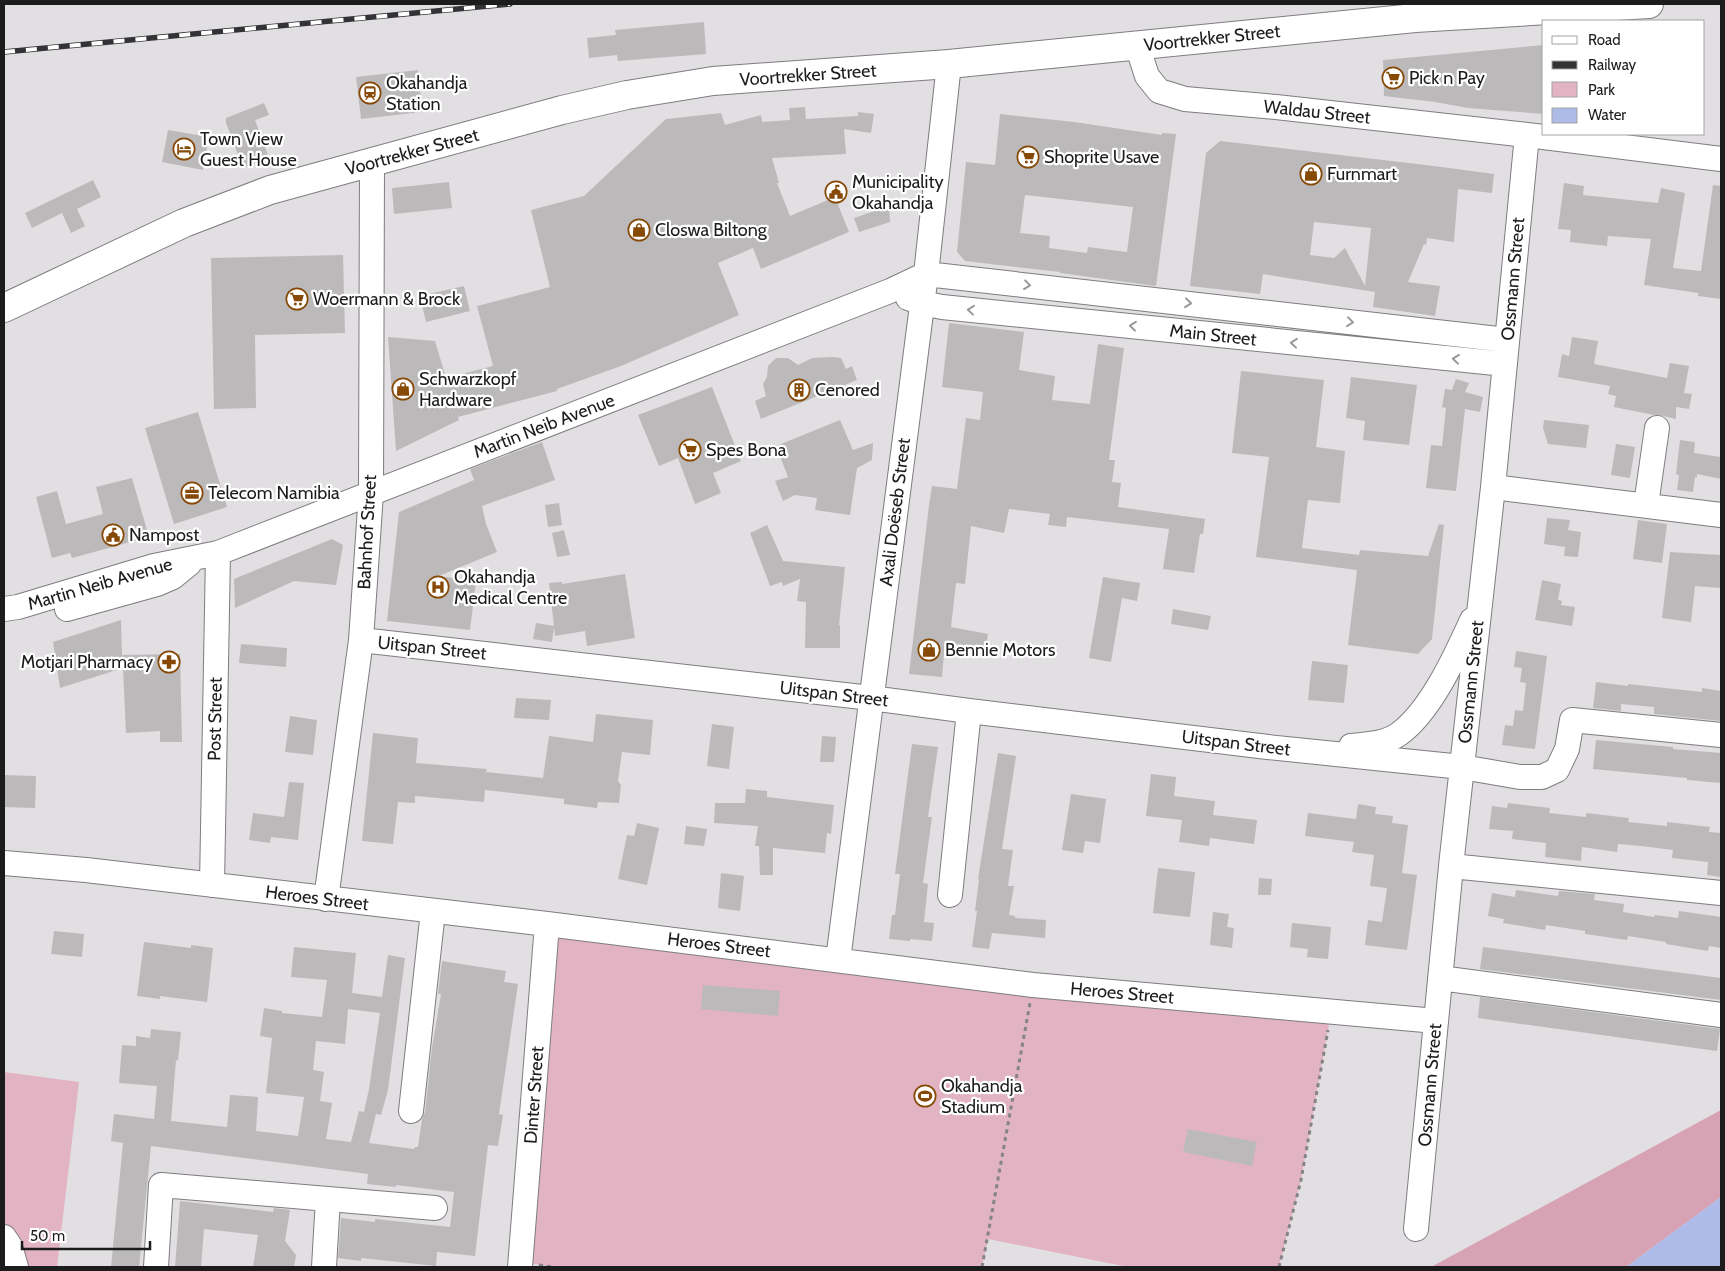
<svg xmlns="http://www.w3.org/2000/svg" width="1725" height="1271" viewBox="0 0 1725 1271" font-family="Cabin,sans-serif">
	<rect width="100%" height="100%" fill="#e2dfe3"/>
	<path fill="#e2b3c3" d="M547 924 1331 1013 1301 1180 1279 1267H1128L988 1239 982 1267H553L521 1262Z
		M4 1072 79 1082 57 1267H4Z"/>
	<path fill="#d7a2b4" d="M1721 1110V1197L1626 1267H1431Z"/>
	<path fill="#aebbe8" d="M1721 1197V1267H1626Z"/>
	<path fill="#bcb9bb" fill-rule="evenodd" d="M704 22 706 54 618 61 617 55 589 58 587 38 616 35 615 30Z
		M1544 45V114L1468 108 1435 102 1384 96 1383 60Z
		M418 70 422 112 361 119 356 77Z
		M264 103 269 115 255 120 269 158 243 168 226 123V118Z
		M805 107 806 119 858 116V112L874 114 871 133 844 129 846 154 772 158 779 183H777L790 216 835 197 849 232 761 269 753 248 718 263 739 315 621 366 557 389V391L458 417 459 420 396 451 388 337 435 341 446 378 493 366 477 306 550 287 531 210 584 196 666 119 721 113 725 125 761 115 762 122 790 120 789 108Z
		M1000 114 1074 122 1162 135V133L1176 134 1156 286 1060 273V272L965 261 957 252 966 162 995 165ZM1025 195 1133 207 1127 252 1088 247 1087 253 1049 248 1050 236 1020 233Z
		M168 130 209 137 203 170 162 162Z
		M1220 141 1434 166 1494 174 1492 193 1458 189 1454 242 1427 238 1426 245 1424 244 1408 282 1440 286 1435 316 1373 307 1375 292 1263 274 1260 294 1190 286 1206 153ZM1314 222 1371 228 1365 286 1345 248 1334 258 1310 255Z
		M93 180 101 197 77 209 85 226 71 233 62 213 32 228 25 213Z
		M449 182 452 208 394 214 392 188Z
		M1564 183 1584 186 1583 195 1658 203 1661 188 1685 193 1673 268 1701 271 1713 185 1721 186V299L1698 296V293L1644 285 1651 239 1608 236 1607 246 1570 242 1571 230 1558 229Z
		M889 206 890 222 859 232 854 218Z
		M343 255 345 333 255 335 256 408 214 409 211 258Z
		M464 286 470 311 426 322 420 296Z
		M949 323 1024 332 1019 370 1055 376 1052 400 1090 404 1098 344 1124 348 1109 460H1115L1112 482 1121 483 1118 507 1205 519 1203 534H1200L1194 573 1163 569 1169 529 1067 517 1066 527 1048 525 1050 514 1009 509 1004 533 971 526 965 584 956 583 951 627 988 634 986 649 945 642 942 677 909 674 929 505 932 486 957 489 966 418 980 420 983 392 942 387Z
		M1572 337 1598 341 1594 364 1667 378 1670 363 1689 366 1684 393 1692 394 1689 409 1676 407V419L1659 415H1654L1614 407 1616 396 1608 394 1610 386 1558 377 1562 354 1569 356Z
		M832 357 841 358 846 369 852 366 857 380 761 419 755 401 766 396 763 384 767 377 768 366 776 358H788L798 365 812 358Z
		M1241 371 1324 380 1316 447 1345 451 1340 503 1308 500 1302 548 1359 555 1360 550 1428 556 1439 524 1444 525 1432 639 1418 654 1348 645 1357 570 1256 557 1269 457 1232 453Z
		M1351 377 1417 385 1409 445 1363 440 1365 421 1346 418Z
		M1456 379 1469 383 1465 392 1483 397 1480 412 1465 409 1456 491 1426 488 1431 445 1442 446 1446 408 1442 407 1445 389 1452 390Z
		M712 387 741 461 713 473 721 493 695 504 678 458 659 466 638 415Z
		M198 412 227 507 174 524 145 428Z
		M840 420 853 450 873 443 872 460 857 468 850 515 815 510 817 498 795 495 783 501 775 481 788 477 776 446Z
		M1544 420 1589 425 1586 448 1548 444 1543 428Z
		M1680 440 1695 442 1694 453 1721 457V479L1697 474V477H1695L1693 492 1677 490 1679 475 1676 474Z
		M542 442 555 480 482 506 486 524 497 552 439 576 476 581 470 630 387 621 399 512 474 480 470 469Z
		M1616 444 1635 447 1630 478 1611 475Z
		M132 478 149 537 72 558 70 553 52 558 36 497 57 491 66 524 103 514 96 487Z
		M559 503 562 525 548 527 545 505Z
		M1547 518 1570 520 1568 530 1581 532 1578 557 1564 556 1565 547 1544 544Z
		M1638 520 1667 524 1662 563 1633 559Z
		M767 525 783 561 845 567 839 625H840V648H805L806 602 797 601 800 579 783 586 782 582 770 586 750 533Z
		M564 530 570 555 557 557 552 533Z
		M332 539 343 545 336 585 294 581 235 608 234 579Z
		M1670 552 1721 555V588L1695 586 1691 622 1662 618Z
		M625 574 635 638 587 646 585 631 555 636 554 627 552 642 533 639 536 623 554 626 549 583 562 582V584Z
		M1103 577 1140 583 1137 601 1122 598 1111 662 1089 658Z
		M1542 580 1561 584 1558 600 1562 601 1561 605 1575 607 1572 626 1535 620Z
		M1173 609 1211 616 1208 630 1171 624Z
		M121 620 122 655 180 654 182 742H160V731L126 733 123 668 60 688 53 642Z
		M241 644 287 648 286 667 239 663Z
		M1516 651 1547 656 1535 749 1502 745 1505 725 1513 726 1515 710 1523 711 1526 683 1520 682 1522 668 1514 667Z
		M1312 661 1348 665 1344 703 1308 700Z
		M1596 682 1628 686V684L1702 692V688L1721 691V721L1654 714V707L1621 704V711L1593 708Z
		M516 698 551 700 549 720 514 718Z
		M596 714 653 720 650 755 622 752 618 781 621 785 619 803 598 802 597 808 564 804V799L485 790 484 802 415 796V803L398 802 393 844 362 841 373 733 418 738 416 763 487 769 486 772 543 778 549 736 593 742Z
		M290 716 317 720 313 755 285 752Z
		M712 724 734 727 729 769 707 766Z
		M822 736 836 737 834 762H820Z
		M1596 740 1673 747V749L1721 753V783L1687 780V778L1593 769Z
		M912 744 938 747 928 817H932L923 883 928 884 924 922 934 923 932 941 910 939V941L889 939 892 915H895L900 874H895Z
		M998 753 1016 756 1002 849 1013 850 1008 886H1014L1009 915 1015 916V918L1046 920 1045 938 992 933 989 949 972 947 977 911H975L979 879H978Z
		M1151 774 1176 777 1174 796 1215 801 1213 815 1257 820 1254 844 1210 838 1209 846 1179 842 1182 820 1146 816Z
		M4 775 36 776 35 808 4 807Z
		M289 782 304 783 298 840 271 837 270 843 249 840 253 813 284 817Z
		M746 789 767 791V797L834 805 831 834 827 833 825 853 773 848V875H760L759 846H755L758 826 714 823 715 803H745Z
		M1071 794 1106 799 1100 843 1085 841 1083 853 1062 850Z
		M1508 803 1550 808 1549 813 1586 817V813L1629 818 1628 822 1667 826V822L1710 827 1709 832 1721 833V877L1707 875 1708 862 1672 858 1673 850 1641 846 1618 844 1617 852 1582 847 1581 861 1545 857 1546 843 1512 839 1513 831 1489 829 1492 806 1507 808Z
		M1358 804 1376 807 1375 814 1393 816 1392 823 1408 825 1402 873 1417 875 1407 950 1365 945 1368 920 1382 922 1387 888 1370 886 1374 855 1352 852 1354 842 1305 836 1308 813 1356 819Z
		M637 823 659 828 647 885 618 879 627 835 634 836Z
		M686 826 707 829 704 846 684 844Z
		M1158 868 1195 872 1190 917 1153 913Z
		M721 873 744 876 740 911 718 908Z
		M1259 878 1272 879 1271 895H1258Z
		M1516 890 1558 896 1559 891 1595 894 1594 900 1624 904 1623 912 1654 917 1655 915 1678 918 1679 911 1721 917V948L1709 946 1708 951 1666 944V942L1628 936 1627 940 1585 934V931L1546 925 1545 930 1503 923 1504 919 1488 916 1492 893 1515 897Z
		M1213 912 1229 914 1227 927 1234 928 1232 948 1210 945Z
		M1292 923 1331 927 1328 959 1307 957 1308 949 1290 947Z
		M54 931 84 934 82 957 51 954Z
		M144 942 191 948V945L213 948 207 1002 160 996V999L137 996Z
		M294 947 356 953 352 993 382 997 388 955 405 958 388 1090 381 1115 376 1114 369 1143 414 1149 415 1147H418L422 1119 425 1112 432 1048 441 994H438L442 961 506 971 504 982 518 984 499 1114 503 1115 498 1146 488 1145 475 1256 437 1252 436 1266 361 1258V1261L338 1258 341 1218 375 1222V1219L450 1227 454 1192 396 1185V1187L367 1184 368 1174 151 1146 139 1267H111L123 1143 111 1141 114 1114 154 1119 157 1086 119 1083 122 1045 136 1046V1036L150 1038 151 1029 181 1032 178 1061 176 1060 171 1121 227 1127 230 1095 258 1097 256 1131 298 1136 304 1097 266 1093 272 1038 260 1036 264 1008 282 1011V1013L322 1017 327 980 291 977ZM348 1009 380 1013 369 1089 364 1112 359 1111 351 1142 326 1139 332 1103 320 1101 324 1072 313 1070 316 1041 345 1044Z
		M1483 947 1721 978V1000L1480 969Z
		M703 985 780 991 778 1016 701 1009Z
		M1480 997 1720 1029 1717 1051 1478 1018Z
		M1188 1129 1257 1142 1252 1166 1183 1152Z
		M180 1201 273 1212 274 1208 290 1210 285 1241 296 1255 294 1267H253L258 1235 204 1229 201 1267H175Z"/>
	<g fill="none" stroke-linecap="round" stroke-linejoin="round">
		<g stroke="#7e7c7f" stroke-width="26">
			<path id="minor" d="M1137 45 1147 76 1159 91 1185 99 1276 107 1527 135 1721 159
				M908 298 922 303 942 307 1505 364
				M1493 487 1721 515
				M1646 505 1657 428
				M4 609 18 607 154 566 218 553 890 291 926 274 1507 340
				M67 609 157 584 173 577 189 564
				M361 640 871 698 969 711 1268 747 1462 767 1520 777H1542L1557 770 1567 749 1572 720 1721 735
				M1351 746C1367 744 1385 744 1399 734 1431 711 1456 655 1472 620
				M4 863 86 870 547 924 1033 985 1436 1021
				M1451 866 1721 893
				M212 885 218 553
				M950 895 969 711
				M326 899 361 640 371 493 372 163
				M838 960 926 274 949 64
				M1440 978 1721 1015
				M411 1111 433 911
				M1416 1229 1451 866 1493 487 1527 135
				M4 1237 10 1246 16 1267
				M156 1267 161 1185 435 1208
				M324 1267 328 1199
				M520 1267 547 924"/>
		</g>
		<g stroke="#7e7c7f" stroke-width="30">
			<path id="major" d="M4 308 184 223 270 190 562 110 627 95 713 81 949 64 1415 18 1649 4"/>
		</g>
		<path stroke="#848385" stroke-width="3" stroke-dasharray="4 4" stroke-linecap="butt" d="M539 1265 553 1267
			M982 1267 1030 1003
			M1279 1267 1301 1180 1328 1030"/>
		<use href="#minor" stroke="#fff" stroke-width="24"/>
		<use href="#major" stroke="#fff" stroke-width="28"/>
		<g stroke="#333234" stroke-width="5.5">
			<path id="rail" d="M4 52 510 4"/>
		</g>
		<use href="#rail" stroke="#fff" stroke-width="4" stroke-dasharray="11" stroke-linecap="butt"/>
	</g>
	<defs><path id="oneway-chevron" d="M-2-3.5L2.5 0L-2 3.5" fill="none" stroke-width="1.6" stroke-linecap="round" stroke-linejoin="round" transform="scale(1.25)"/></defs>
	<g stroke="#999">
		<use href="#oneway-chevron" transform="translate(1027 285) rotate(7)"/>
		<use href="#oneway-chevron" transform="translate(1188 303) rotate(6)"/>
		<use href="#oneway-chevron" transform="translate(971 310) rotate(-174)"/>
		<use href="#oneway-chevron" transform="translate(1350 322) rotate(7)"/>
		<use href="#oneway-chevron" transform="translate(1133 326) rotate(-174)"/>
		<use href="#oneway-chevron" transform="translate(1294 343) rotate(-174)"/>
		<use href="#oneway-chevron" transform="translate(1456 359) rotate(-174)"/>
	</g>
	<defs>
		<g id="supermarket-ring" transform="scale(1.125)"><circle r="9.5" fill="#fff" stroke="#864906" stroke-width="1.5"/><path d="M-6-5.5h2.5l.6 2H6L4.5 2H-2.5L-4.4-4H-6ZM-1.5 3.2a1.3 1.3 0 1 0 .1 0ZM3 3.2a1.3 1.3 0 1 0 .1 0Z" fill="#864906"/></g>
		<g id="station-ring" transform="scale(1.125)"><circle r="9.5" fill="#fff" stroke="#864906" stroke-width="1.5"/><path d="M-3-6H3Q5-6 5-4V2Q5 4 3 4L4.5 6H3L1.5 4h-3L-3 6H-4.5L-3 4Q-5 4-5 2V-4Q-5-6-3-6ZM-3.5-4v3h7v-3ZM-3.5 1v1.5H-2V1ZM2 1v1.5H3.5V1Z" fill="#864906"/></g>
		<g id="hotel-ring" transform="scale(1.125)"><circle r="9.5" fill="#fff" stroke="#864906" stroke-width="1.5"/><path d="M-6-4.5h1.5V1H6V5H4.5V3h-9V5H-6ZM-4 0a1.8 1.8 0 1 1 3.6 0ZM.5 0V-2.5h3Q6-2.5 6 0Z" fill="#864906"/></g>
		<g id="shop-ring" transform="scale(1.125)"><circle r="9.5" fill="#fff" stroke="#864906" stroke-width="1.5"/><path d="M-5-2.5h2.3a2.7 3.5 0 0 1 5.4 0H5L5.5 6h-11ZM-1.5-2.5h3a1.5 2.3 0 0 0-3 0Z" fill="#864906"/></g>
		<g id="civic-ring" transform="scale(1.125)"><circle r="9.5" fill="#fff" stroke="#864906" stroke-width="1.5"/><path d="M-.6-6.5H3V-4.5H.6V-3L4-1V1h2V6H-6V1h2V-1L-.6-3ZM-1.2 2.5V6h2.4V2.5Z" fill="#864906"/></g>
		<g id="building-ring" transform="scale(1.125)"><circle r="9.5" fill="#fff" stroke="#864906" stroke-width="1.5"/><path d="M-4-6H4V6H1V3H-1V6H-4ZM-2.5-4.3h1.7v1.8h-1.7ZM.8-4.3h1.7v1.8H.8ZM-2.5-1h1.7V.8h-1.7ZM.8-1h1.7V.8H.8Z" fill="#864906"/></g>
		<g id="office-ring" transform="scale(1.125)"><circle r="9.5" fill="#fff" stroke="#864906" stroke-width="1.5"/><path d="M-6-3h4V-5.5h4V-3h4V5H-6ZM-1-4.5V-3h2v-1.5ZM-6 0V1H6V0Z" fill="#864906"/></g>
		<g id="hospital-ring" transform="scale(1.125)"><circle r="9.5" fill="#fff" stroke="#864906" stroke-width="1.5"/><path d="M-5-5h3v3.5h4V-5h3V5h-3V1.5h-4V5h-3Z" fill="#864906"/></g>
		<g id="pharmacy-ring" transform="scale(1.125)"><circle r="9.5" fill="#fff" stroke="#864906" stroke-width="1.5"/><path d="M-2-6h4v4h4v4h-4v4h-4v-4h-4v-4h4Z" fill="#864906"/></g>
		<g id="stadium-ring" transform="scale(1.125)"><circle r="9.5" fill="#fff" stroke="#864906" stroke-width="1.5"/><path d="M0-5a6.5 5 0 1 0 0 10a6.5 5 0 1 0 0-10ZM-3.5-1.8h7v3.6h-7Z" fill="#864906"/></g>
	</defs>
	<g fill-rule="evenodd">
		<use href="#supermarket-ring" x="1393" y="78"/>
		<use href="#station-ring" x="370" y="93"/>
		<use href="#hotel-ring" x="184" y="149"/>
		<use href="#supermarket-ring" x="1028" y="157"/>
		<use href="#shop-ring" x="1311" y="174"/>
		<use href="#civic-ring" x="836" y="192"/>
		<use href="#shop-ring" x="639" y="230"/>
		<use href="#supermarket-ring" x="297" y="299"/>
		<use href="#shop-ring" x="403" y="389"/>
		<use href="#building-ring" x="799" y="390"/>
		<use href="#supermarket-ring" x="690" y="450"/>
		<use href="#office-ring" x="192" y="493"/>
		<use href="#civic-ring" x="113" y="535"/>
		<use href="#hospital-ring" x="438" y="587"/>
		<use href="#shop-ring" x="929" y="650"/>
		<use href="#pharmacy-ring" x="169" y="662"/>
		<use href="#stadium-ring" x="925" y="1096"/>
	</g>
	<g text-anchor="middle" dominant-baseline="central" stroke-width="4.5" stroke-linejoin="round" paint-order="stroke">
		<g font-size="18" fill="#1c1c1d" stroke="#fff">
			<text transform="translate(1212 38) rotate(-6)">Voortrekker Street</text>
			<text transform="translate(808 75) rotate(-4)">Voortrekker Street</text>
			<text transform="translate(1317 112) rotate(6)">Waldau Street</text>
			<text transform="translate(412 152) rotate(-15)">Voortrekker Street</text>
			<text transform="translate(1513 279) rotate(-85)">Ossmann Street</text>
			<text transform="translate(1213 335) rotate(6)">Main Street</text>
			<text transform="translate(544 426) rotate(-21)">Martin Neib Avenue</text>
			<text transform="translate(895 512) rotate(-83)">Axali Doëseb Street</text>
			<text transform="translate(367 532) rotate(-87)">Bahnhof Street</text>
			<text transform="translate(100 584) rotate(-16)">Martin Neib Avenue</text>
			<text transform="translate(432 648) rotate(6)">Uitspan Street</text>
			<text transform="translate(1471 682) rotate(-84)">Ossmann Street</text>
			<text transform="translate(834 694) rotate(7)">Uitspan Street</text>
			<text transform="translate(215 719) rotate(-89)">Post Street</text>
			<text transform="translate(1236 743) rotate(7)">Uitspan Street</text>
			<text transform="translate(317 898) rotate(7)">Heroes Street</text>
			<text transform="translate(719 945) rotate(7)">Heroes Street</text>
			<text transform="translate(1122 993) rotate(5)">Heroes Street</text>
			<text transform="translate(1430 1085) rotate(-85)">Ossmann Street</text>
			<text transform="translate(534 1095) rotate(-86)">Dinter Street</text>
		</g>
		<g font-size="18" fill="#1c1c1d" stroke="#fff" text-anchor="start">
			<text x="1409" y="78">Pick n Pay</text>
			<text x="386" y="83">Okahandja<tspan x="386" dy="21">Station</tspan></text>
			<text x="200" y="139">Town View<tspan x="200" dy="21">Guest House</tspan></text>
			<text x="1044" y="157">Shoprite Usave</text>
			<text x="1327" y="174">Furnmart</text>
			<text x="852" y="182">Municipality<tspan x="852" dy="21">Okahandja</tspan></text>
			<text x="655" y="230">Closwa Biltong</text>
			<text x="313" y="299">Woermann &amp; Brock</text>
			<text x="419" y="379">Schwarzkopf<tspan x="419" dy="21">Hardware</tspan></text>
			<text x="815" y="390">Cenored</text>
			<text x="706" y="450">Spes Bona</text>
			<text x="208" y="493">Telecom Namibia</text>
			<text x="129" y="535">Nampost</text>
			<text x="454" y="577">Okahandja<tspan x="454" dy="21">Medical Centre</tspan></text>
			<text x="945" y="650">Bennie Motors</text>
			<text x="153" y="662" text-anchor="end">Motjari Pharmacy</text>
			<text x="941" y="1086">Okahandja<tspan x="941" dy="21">Stadium</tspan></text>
		</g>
	</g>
	<rect width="1725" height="1271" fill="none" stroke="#1c1c1d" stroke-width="10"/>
	<rect x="1542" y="20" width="162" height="115" fill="#ffffff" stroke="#a4a4a5"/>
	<rect x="1552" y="36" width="25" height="8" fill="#ffffff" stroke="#a4a4a5"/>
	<text x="1588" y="45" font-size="15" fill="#1c1c1d">Road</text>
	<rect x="1552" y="61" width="25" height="8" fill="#333234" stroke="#a4a4a5"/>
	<text x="1588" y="70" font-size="15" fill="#1c1c1d">Railway</text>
	<rect x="1552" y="82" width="25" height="15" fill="#e2b3c3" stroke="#a4a4a5"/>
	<text x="1588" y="95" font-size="15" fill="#1c1c1d">Park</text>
	<rect x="1552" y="108" width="25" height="15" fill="#aebbe8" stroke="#a4a4a5"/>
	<text x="1588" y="120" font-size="15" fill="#1c1c1d">Water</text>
	<path d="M22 1241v8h128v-8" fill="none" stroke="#1c1c1d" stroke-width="2.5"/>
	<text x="30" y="1241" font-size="15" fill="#1c1c1d" stroke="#ffffff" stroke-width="4" paint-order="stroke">50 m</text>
</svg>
